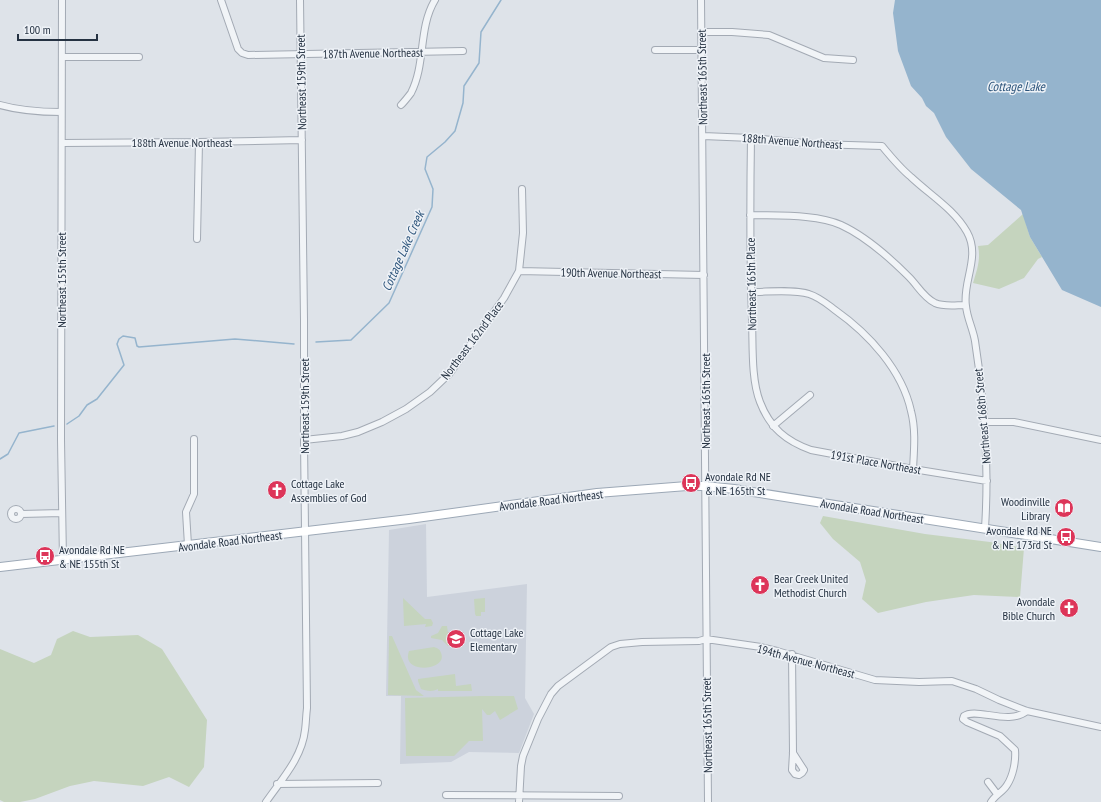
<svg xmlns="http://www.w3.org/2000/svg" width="1101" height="802" viewBox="0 0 1101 802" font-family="'PT Sans Narrow',sans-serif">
	<rect width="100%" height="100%" fill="#dee3e9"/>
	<path fill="#ccd2dc" d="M426 524 427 597 527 584 525 698 534 714 519 753 469 752 451 762 400 764 401 696H386L389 530Z"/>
	<path fill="#c5d4be" d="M1023 214 1030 237 1042 257 1038 259 1024 278 999 289 973 283C977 270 981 259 978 246L988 245Z
		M823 516 925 534 990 542 1024 548 1020 597 974 595 926 602 878 613 862 599 866 581 860 562 833 539 820 523Z
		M403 598 425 619H431L433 623 432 626 425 627 426 624 404 626Z
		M485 598V612H481V616H476L475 614 474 599Z
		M442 626H447L450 646H448L442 640 431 638V636L438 633Z
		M73 631 90 637 138 635 162 649 207 720 204 767 189 787 169 777 143 786 94 781 70 786 35 799 20 802H4L0 800V649L34 663 51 655 57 639Z
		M389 636H392L416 690 424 696 388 695Z
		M434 647C437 648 440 649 441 653 449 671 400 675 409 651Z
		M455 674 456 686 471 684 472 691H438V689C433 692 426 691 421 689L418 681V679Z
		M483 696H514L518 709 500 720 495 711 490 715H487L482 709 483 741H469L454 756H406L405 698Z"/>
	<path fill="#95b4cd" d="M895 0H1101V307L1062 290 1030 237 1021 210 971 169 946 137 934 113 926 106 922 98 911 86 898 51 893 13Z"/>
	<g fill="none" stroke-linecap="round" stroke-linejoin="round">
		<path stroke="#95b4cd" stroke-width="1.5" d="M316 342 351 340 389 303 432 207 433 189 425 169 427 157 445 142 455 131 463 103 464 86 479 63 481 32 501 0
			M67 424 79 416 87 405 97 399 124 365 117 344 119 339 123 336 135 338 137 346 139 347 235 339 294 344
			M0 459 8 454 19 433 54 426"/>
		<g stroke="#a3aab4" stroke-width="8">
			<path id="minor" d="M62 0 61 440 63 560
				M221 0 238 49 242 53 248 55 463 51
				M701 0 708 802
				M701 32H732L769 35 824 58 853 60
				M655 50H702
				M62 57H139
				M0 105C21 111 40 112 61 112
				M401 105C404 102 408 97 411 93 426 64 418 28 435 0
				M703 136 751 138 815 144 882 146C891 157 900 168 911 177 930 195 954 209 967 232 981 257 962 282 966 306 967 318 973 329 975 341 985 403 989 465 985 528
				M751 138C750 199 750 260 752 320 753 345 751 379 760 402 770 428 786 441 811 450L913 469 987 481
				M62 143 199 142 302 140
				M750 215C777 216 817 214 841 225 865 236 890 258 909 277 918 286 923 297 935 303 944 307 956 305 965 305
				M197 239 199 142
				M519 271 704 275
				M751 292C767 292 795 289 809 294 819 297 827 304 835 310 869 334 902 370 911 411 916 430 914 450 913 469
				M985 422H1014L1101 440
				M773 426 810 395
				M304 440 342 436 358 432 382 422 406 409 430 392 450 373 504 298 519 271 523 233 522 189
				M11 514a5 5 0 1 1 10 0a5 5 0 1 1-10 0Z
				M21 514 62 513
				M188 545 186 512 194 494V439
				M792 654 793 753 792 770 795 774 799 775 802 773 804 770 793 753
				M988 782 997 794
				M277 784 378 783
				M446 795 619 796
				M266 802C281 780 302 758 305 730 306 723 306 716 307 708L304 440V320L300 0
				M519 802 521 766 523 756 538 719 551 694 558 686 611 647 620 644 642 642 699 641 706 639 761 647 777 651 875 680 919 682 952 681 976 689 999 700 1027 711 1101 727
				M991 802C995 795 1003 792 1007 785 1013 776 1016 761 1015 750L1000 736 967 722 963 719 964 716C976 707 1009 726 1027 711"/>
		</g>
		<g stroke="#9ca8b6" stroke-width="10">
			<path id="major" d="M0 567 409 519 597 493 687 486H705L734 489 1101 547"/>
		</g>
		<use href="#minor" stroke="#f1f4f7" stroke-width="6"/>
		<use href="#major" stroke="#fff" stroke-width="8"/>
	</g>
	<defs>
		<g id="bus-disc" transform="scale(1)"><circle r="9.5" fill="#dd3559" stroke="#eef2f7"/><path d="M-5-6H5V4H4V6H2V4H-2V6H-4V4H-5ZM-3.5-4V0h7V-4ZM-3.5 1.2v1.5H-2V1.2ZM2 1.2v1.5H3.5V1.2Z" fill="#fff"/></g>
		<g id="church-disc" transform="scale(1)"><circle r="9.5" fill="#dd3559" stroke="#eef2f7"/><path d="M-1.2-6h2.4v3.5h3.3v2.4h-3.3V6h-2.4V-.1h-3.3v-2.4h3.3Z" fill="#fff"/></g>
		<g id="library-disc" transform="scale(1)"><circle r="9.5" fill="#dd3559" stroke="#eef2f7"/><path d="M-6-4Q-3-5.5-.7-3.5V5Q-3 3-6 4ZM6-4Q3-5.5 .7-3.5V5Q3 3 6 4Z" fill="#fff"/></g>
		<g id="school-disc" transform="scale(1)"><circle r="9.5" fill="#dd3559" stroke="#eef2f7"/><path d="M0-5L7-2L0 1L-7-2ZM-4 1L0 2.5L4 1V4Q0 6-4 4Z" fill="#fff"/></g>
	</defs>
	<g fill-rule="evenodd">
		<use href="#bus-disc" x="691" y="483"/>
		<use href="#church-disc" x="277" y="490"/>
		<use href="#library-disc" x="1064" y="508"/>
		<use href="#bus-disc" x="1066" y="537"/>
		<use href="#bus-disc" x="45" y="556"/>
		<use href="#church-disc" x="760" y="585"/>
		<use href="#church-disc" x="1069" y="608"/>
		<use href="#school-disc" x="456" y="639"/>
	</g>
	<g text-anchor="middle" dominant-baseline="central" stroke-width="3" stroke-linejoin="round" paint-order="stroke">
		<g font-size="12" fill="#253242" stroke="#eef2f7">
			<text transform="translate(373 53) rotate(-1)">187th Avenue Northeast</text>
			<text transform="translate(702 77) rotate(-91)">Northeast 165th Street</text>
			<text transform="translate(301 82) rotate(-91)">Northeast 159th Street</text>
			<text transform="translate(792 141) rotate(4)">188th Avenue Northeast</text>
			<text x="182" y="142">188th Avenue Northeast</text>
			<text transform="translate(611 273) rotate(1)">190th Avenue Northeast</text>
			<text transform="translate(61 280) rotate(-90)">Northeast 155th Street</text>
			<text transform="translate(751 284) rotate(-91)">Northeast 165th Place</text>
			<text transform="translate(472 340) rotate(-53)">Northeast 162nd Place</text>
			<text transform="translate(705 401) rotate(-90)">Northeast 165th Street</text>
			<text transform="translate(304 406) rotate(-90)">Northeast 159th Street</text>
			<text transform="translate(982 416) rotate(-95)">Northeast 168th Street</text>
			<text transform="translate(876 462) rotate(10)">191st Place Northeast</text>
			<text transform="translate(551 500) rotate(-7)">Avondale Road Northeast</text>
			<text transform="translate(872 511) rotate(9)">Avondale Road Northeast</text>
			<text transform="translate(230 541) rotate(-7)">Avondale Road Northeast</text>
			<text transform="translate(806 661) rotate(15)">194th Avenue Northeast</text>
			<text transform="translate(707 725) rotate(-91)">Northeast 165th Street</text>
		</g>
		<g font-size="12" fill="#253242" stroke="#eef2f7" text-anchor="start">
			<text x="705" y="476">Avondale Rd NE<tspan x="705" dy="14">&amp; NE 165th St</tspan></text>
			<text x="291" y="483">Cottage Lake<tspan x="291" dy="14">Assemblies of God</tspan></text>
			<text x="1050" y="501" text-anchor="end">Woodinville<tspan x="1050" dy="14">Library</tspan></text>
			<text x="1052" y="530" text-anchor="end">Avondale Rd NE<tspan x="1052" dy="14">&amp; NE 173rd St</tspan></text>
			<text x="59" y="549">Avondale Rd NE<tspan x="59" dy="14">&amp; NE 155th St</tspan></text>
			<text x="774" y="578">Bear Creek United<tspan x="774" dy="14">Methodist Church</tspan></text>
			<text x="1055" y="601" text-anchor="end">Avondale<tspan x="1055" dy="14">Bible Church</tspan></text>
			<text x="470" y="632">Cottage Lake<tspan x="470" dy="14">Elementary</tspan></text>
		</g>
		<g font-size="13" font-style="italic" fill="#2b537a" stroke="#eef2f7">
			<text x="1016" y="86">Cottage Lake</text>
			<text transform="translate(403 251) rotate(-66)">Cottage Lake Creek</text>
		</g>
	</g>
	<path d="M18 34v6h79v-6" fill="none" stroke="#253242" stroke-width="2"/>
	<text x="24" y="34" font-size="12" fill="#253242" stroke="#eef2f7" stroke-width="3" paint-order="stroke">100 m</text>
</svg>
